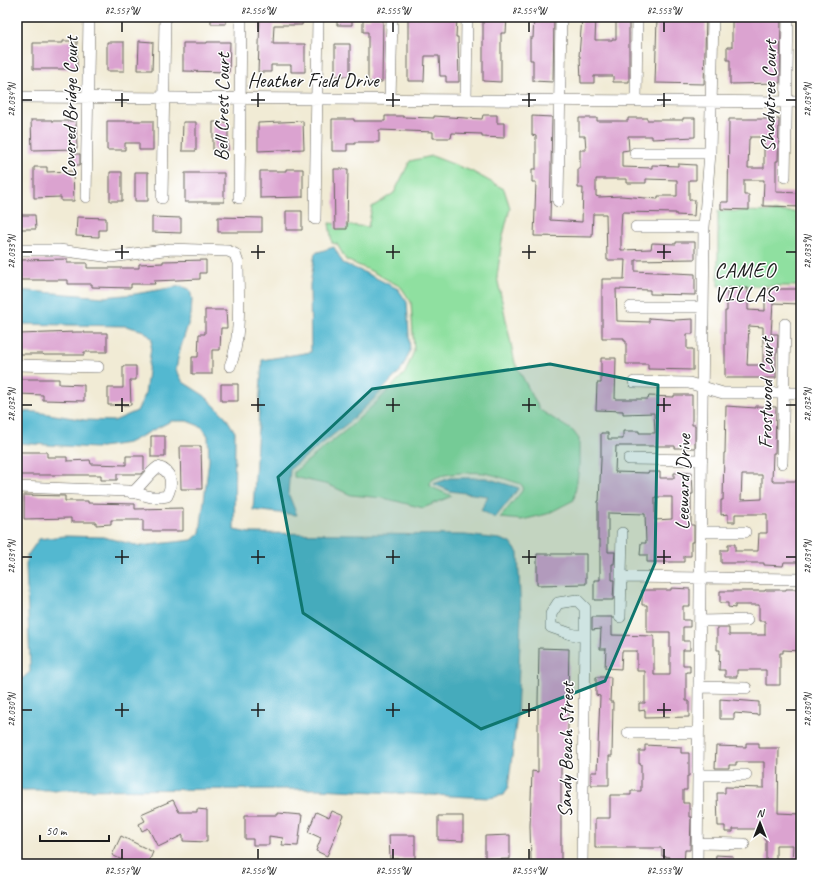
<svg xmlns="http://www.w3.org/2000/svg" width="818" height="881" viewBox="0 0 818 881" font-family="Caveat,sans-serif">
	<rect width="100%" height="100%" fill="#fff"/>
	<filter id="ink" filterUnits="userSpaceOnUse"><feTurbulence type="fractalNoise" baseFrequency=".025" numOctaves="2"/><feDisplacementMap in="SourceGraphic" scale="8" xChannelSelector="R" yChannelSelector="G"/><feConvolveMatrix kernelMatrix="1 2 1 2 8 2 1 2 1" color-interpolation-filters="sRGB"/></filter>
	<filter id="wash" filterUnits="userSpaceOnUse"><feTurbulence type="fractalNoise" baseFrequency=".012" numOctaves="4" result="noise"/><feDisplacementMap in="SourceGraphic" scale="16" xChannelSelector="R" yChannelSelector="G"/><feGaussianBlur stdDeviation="0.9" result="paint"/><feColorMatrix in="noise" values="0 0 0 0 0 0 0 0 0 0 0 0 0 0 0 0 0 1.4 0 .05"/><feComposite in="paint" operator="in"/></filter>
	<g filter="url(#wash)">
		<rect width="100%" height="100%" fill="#f1ebd5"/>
		<path fill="#8fe0a0" stroke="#567e5e" d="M432 156 471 171 504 189 510 208 502 240 497 277 515 363 540 410 573 431 579 439V468L574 500 547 514 522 520 500 518 522 491 523 487 521 484C510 481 497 475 485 473 474 472 434 472 430 483L431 487 452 496 423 508 384 498 351 495 329 485 294 477V472L350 427 380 399 405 373 414 351 411 302 401 287 369 270 346 260 337 244 332 243 329 223 368 227 372 207 394 193 410 161Z
			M718 211 801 212V286H718Z"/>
		<path fill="#52b8d0" stroke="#376a76" d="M334 247 343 263 368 274 398 289 407 302 410 351 402 369 377 396 348 423 290 469 288 493 297 515 253 510 262 360 311 352 310 285 315 253Z
			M181 286 190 290 192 299 191 315 179 353 176 370 183 382 205 396 225 416 235 432 234 530 249 533 465 535 500 539 511 543 518 553 521 617 517 716 508 788 504 795 489 798 319 789 17 790V680L23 678 30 672V663L26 566 27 556 39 539 64 536 103 537 140 546 192 540 200 533 209 460 208 436 202 427 187 421H171L128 443 95 448 17 443V411L36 412 85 420 114 421 137 411 145 395 152 339 144 331 126 326 17 324V290L104 297 135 294Z
			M450 478H486L519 488 495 518 481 510 488 496 450 491 434 484Z"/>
		<g id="blocks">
			<path fill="#dba3d0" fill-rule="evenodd" d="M211 17H226V24H211Z
				M260 17H303L302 25H274L273 44H305V72H291V65H271V72H258Z
				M337 17H352V25H337Z
				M370 17H383L382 82H368V32H363V19H370Z
				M408 17H457L456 37H458L459 82H446V76H440L439 56H425L424 81H408Z
				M483 17H507L506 33H501V82L483 81Z
				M534 17H554L553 82 533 81V60H530V38H533Z
				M582 17H596L595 40H612V39H616V17H629V82H613V76H594V83H581L580 56H579Z
				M657 17H706L704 84 655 83Z
				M732 17H781L780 83 730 84V60H727V47H732Z
				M63 41H77V69H33V43H63Z
				M139 41 153 42 152 70H138Z
				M107 42H124V71H107Z
				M207 42H230L229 72 183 71V43H207Z
				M335 44H350V76H335Z
				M483 115H497V123H504V138L482 137V134L452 133 451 138H433V132L379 130V142H355V144H347V151H332V119H354V121H385V116H403V117L434 118V116L482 119Z
				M532 116 552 117 550 220 582 222 583 188H578V169H580V150H586L585 136H579V118H597V121H628V118H647V120H683V118H695V137L652 139V136H628L629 150 622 151V167L652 168V165L678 166V164L696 165V180H689V200H695L694 216 676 215V213L622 212 621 228V250L651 249 652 243 676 244V242H695V259L635 260V271L695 274V295L650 294V290L616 289 617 321 649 322V318L675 320 693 319V334H687V349H693V370L648 369V364H626V341H624V338H602V279H624L625 260H607L606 214H593L592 237 534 236 536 182H532V169H536V136L532 135ZM596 179H627V183H646V179L677 180V196H658V199L621 196 599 197 596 196Z
				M729 119H779L778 161H776V192L801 193V207L763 206 764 180H744V195H749V210L721 209V202H728ZM750 137H764V168H748L749 139H750Z
				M31 120H52V121H76L77 149 32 150Z
				M107 121H153V150H139V143H125V150H107Z
				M303 121 304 149 258 151V123Z
				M183 122H196V151H182Z
				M213 122H228V151L213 150Z
				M72 154H80V165H72Z
				M34 167H47V172L73 171 74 201H61V197L34 198Z
				M286 169H303V197L260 198V171H286Z
				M334 169H348L347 229H335Z
				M110 172H122V201H110Z
				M135 172H148V201H135Z
				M185 173H224V202H185Z
				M286 211H302V230H286Z
				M17 215H35L36 229H17Z
				M77 217 106 218V230H99V237L76 236Z
				M152 217 181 218V233L152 232Z
				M218 217 262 218V232H218Z
				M67 259V263H87V268H139V264L163 263V261L206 260V273H200V279L154 281 155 284H131V288L92 287V284H68V280H20V274H17V261L20 260Z
				M727 288H748V310L765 311V289H801V304L773 303 771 334H778L777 353H776V378H725V311H727ZM749 326 763 327V365H747Z
				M205 310H226L227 328H221L220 350H212V374H192V357H198L199 334H205Z
				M76 332H84V333H107V352H84V355H44L43 354H19V334Z
				M601 358H616L615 399H648L649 396 674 397V395H692V425H695V448H675V446H616L615 472 648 473V472H660V478H674V473L692 472 693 494H691V525H694V542H691V556H684V562H647V555H640L641 543H646L645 514 608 513V552H615L614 564H612V580H614L613 600H594V580H600V540H598V501H599L601 460V433H608V439H623V431H639V433H655L654 413 623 414V411L596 410 597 383H601ZM655 497H672V519L655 520Z
				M123 366H136V380H130L131 405H108V388H123Z
				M19 379H59V384L84 385V401L43 400V395L19 394Z
				M221 384H238V401H221Z
				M726 406 756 408V406L776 407 775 453H773L772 481H801V562H784L783 566 764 565V563H721V550H728V544H735V551H758L759 533H767V514H735V522H728V514L721 515V500H723L724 453H725ZM742 475H762V499L741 500Z
				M151 436H165V457H151Z
				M180 446H201L202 489H181Z
				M17 452H47V457H67V461L90 460 91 464 126 465V456H144V470L141 474H117V480H101V475H17Z
				M24 495 65 496V501H88V503L135 504V509L183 508V531H143V520H111V524L96 525V522H71V518L24 519Z
				M537 554H586V584L537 585Z
				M671 588 690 589V606H683V620H690V627H683V641H690V650H683V665H690V672H686V701H689V717L645 718V710L639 711V703H645V671H637V651H622L621 669 605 668 606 649H600L601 629 592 630V617H612V635L654 636V675H670V632H647V605H642V590H671Z
				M786 589H801V651L783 650V653H780V685H766V670H737V677H725V670H719L720 650H717V628H729V635H765V621H759V605H735V608L728 607V603H720V591H765V590H786Z
				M539 648 569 649 568 697V765H561V864H531L530 826 532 771 538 772V702Z
				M596 677H611L610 702H613L612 756H609V785H591V772H597L600 696 596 695Z
				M720 699 759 702V715L734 713V719H720Z
				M746 743H759V748H779L778 813 801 814 800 864H792L793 845H776V862H766V840H764V829H733V832H725V826H718L717 793H725V787L764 788V762H736V765H729V768H715L716 746 746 747Z
				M645 745 681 747V753H689V776H687V790H683V803H689V817H691L690 850H685L684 864H669V857L662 856V848H595V818H610V795H631V791H641V764H639V751H645Z
				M173 800 179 812H197V809L207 810V842L183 841V835L158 847 148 828 142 831 139 824 145 821 141 814Z
				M332 811 344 816 327 856 316 851 321 838 308 832 316 812 329 818Z
				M278 813 302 815 298 846 282 845 283 838 269 836V845H253V839H245V815H278Z
				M438 816H463V841L438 840Z
				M389 835H415V859H390Z
				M510 835V859L485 860V836Z
				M121 836 153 852 148 864H130L112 855Z
				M716 855 733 856 732 864H715Z"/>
		</g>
	</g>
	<g filter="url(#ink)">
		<use href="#blocks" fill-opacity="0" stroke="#67645d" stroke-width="1"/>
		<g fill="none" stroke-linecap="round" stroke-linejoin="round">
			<g stroke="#67645d" stroke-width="12">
				<path id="minor" d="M17 97 801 102
					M390 99 392 17
					M466 100 467 17
					M636 101 637 17
					M635 153H710
					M785 177 788 17
					M86 197 89 17
					M162 198 165 17
					M239 198 241 17
					M558 201 561 17
					M315 219 318 17
					M636 227H704
					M17 250H59L111 257 171 249 228 251 235 254 238 263C238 294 242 338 230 366
					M631 307H703
					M17 365 98 367
					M634 382 689 383 723 393H801
					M629 459 702 460
					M782 463 785 324
					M17 487 128 491 151 497H161L167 496C173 484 172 471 158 467 148 474 142 485 132 493
					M701 532H745
					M622 577 801 579
					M620 617 622 533
					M700 621 747 620
					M699 687 746 688
					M628 733H698
					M698 775H746
					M697 843 744 844
					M582 864 585 637V608L577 600 558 603 551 614V627L571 634 585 637
					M697 864 704 227 710 153 713 17"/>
			</g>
			<use href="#minor" stroke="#fff" stroke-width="11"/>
		</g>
	</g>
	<path fill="#0f766e" fill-opacity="0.2" stroke="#0f766e" stroke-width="3" stroke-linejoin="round" d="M550 364 658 385 655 563 605 681 481 729 303 613 278 477 372 389Z"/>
	<path fill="none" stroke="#1c1c1c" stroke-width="1.5" d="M122 22V32M258 22V32M393 22V32M529 22V32M664 22V32M122 93V107M258 93V107M393 93V107M529 93V107M664 93V107M22 100H32M115 100H129M251 100H265M386 100H400M522 100H536M657 100H671M786 100H796M122 245V259M258 245V259M393 245V259M529 245V259M664 245V259M22 252H32M115 252H129M251 252H265M386 252H400M522 252H536M657 252H671M786 252H796M122 398V412M258 398V412M393 398V412M529 398V412M664 398V412M22 405H32M115 405H129M251 405H265M386 405H400M522 405H536M657 405H671M786 405H796M122 550V564M258 550V564M393 550V564M529 550V564M664 550V564M22 557H32M115 557H129M251 557H265M386 557H400M522 557H536M657 557H671M786 557H796M122 703V717M258 703V717M393 703V717M529 703V717M664 703V717M22 710H32M115 710H129M251 710H265M386 710H400M522 710H536M657 710H671M786 710H796M122 849V859M258 849V859M393 849V859M529 849V859M664 849V859"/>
	<g text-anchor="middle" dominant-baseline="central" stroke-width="3" stroke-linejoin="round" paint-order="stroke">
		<g font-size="20" fill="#1c1c1c" stroke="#fff">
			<text x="313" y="80">Heather Field Drive</text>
			<text transform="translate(769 96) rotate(-89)">Shadytree Court</text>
			<text transform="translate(70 107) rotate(-89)">Covered Bridge Court</text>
			<text transform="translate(222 107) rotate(-89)">Bell Crest Court</text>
			<text transform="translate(766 393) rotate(-89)">Frostwood Court</text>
			<text transform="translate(683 482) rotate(-89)">Leeward Drive</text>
			<text transform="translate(566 750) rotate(-89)">Sandy Beach Street</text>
		</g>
		<g font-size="21" letter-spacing="1" fill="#1c1c1c" stroke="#fff">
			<text x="745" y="270">CAMEO<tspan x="745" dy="24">VILLAS</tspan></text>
		</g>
	</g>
	<rect width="818" height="881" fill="none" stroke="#fff" stroke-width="44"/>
	<g transform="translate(760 823)" stroke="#ffffff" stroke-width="3" paint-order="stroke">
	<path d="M0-3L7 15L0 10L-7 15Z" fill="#1c1c1c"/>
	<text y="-6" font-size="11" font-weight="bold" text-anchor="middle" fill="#1c1c1c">N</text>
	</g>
	<path d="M40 835v6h69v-6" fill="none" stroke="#1c1c1c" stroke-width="2"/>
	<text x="46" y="835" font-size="12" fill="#1c1c1c" stroke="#ffffff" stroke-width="3" paint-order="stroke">50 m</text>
	<rect x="22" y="22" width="774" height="837" fill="none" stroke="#1c1c1c" stroke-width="1.5"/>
	<g font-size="10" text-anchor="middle" fill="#1c1c1c">
		<text x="122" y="14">82.557°W</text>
		<text x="258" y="14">82.556°W</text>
		<text x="393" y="14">82.555°W</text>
		<text x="529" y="14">82.554°W</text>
		<text x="664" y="14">82.553°W</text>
		<text transform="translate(11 100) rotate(-90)" y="4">28.034°N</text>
		<text transform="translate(807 100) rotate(-90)" y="4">28.034°N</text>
		<text transform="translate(11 252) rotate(-90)" y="4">28.033°N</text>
		<text transform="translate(807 252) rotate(-90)" y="4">28.033°N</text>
		<text transform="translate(11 405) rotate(-90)" y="4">28.032°N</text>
		<text transform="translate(807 405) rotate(-90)" y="4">28.032°N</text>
		<text transform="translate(11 557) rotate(-90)" y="4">28.031°N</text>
		<text transform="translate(807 557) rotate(-90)" y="4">28.031°N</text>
		<text transform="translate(11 710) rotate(-90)" y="4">28.030°N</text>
		<text transform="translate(807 710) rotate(-90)" y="4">28.030°N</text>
		<text x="122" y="874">82.557°W</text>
		<text x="258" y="874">82.556°W</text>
		<text x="393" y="874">82.555°W</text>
		<text x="529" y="874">82.554°W</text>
		<text x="664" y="874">82.553°W</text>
	</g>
</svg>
